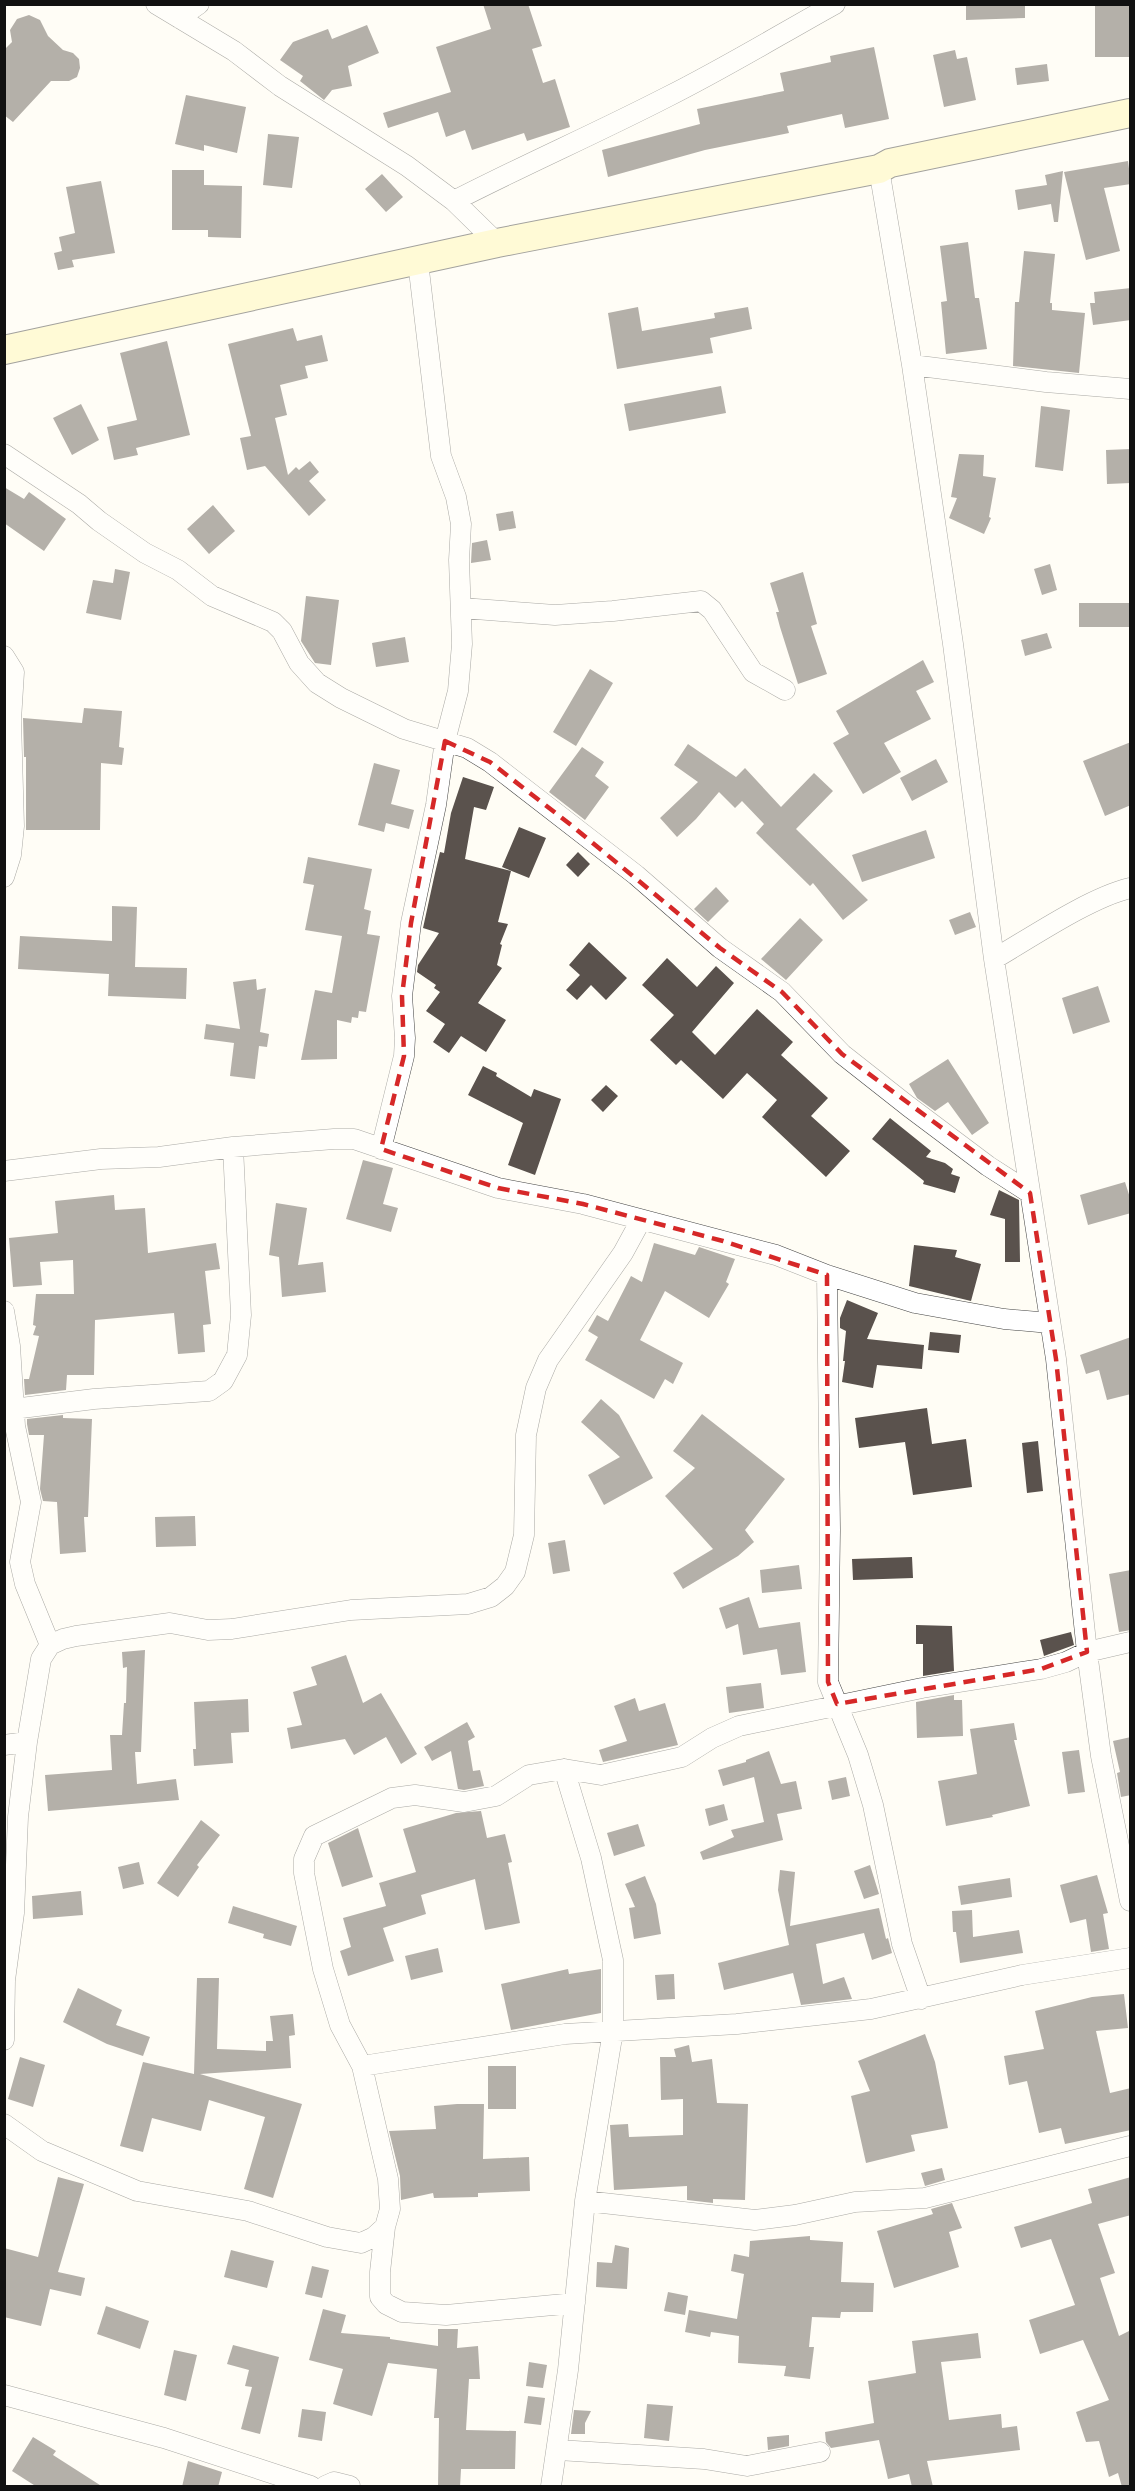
<svg xmlns="http://www.w3.org/2000/svg" width="1135" height="2491" viewBox="0 0 1135 2491" font-family="'Source Serif 4',serif">
	<rect width="100%" height="100%" fill="#fffdf5"/>
	<path fill="#5a524d" d="M483 4H528L542 46 532 49 543 83 555 79 570 127 527 141 524 133 472 150 465 130 446 137 438 112 388 128 383 113 451 92 436 47 491 29Z
		M966 4H1025V18L966 20Z
		M1095 4H1130V57H1095Z
		M29 15 40 20 48 36 63 50 73 53 79 59 80 68 77 77 69 81H51L13 122 4 115V50L12 42 10 30 17 19Z
		M367 25 379 53 348 66 352 86 332 90 324 100 300 81 303 76 280 60 293 42 328 29 332 39Z
		M874 47 889 119 845 128 842 114 787 126 789 133 705 150 608 177 602 150 700 124 697 109 784 91 780 73 831 62 830 56Z
		M955 50 957 59 967 57 976 100 944 107 933 55Z
		M1047 64 1049 81 1017 85 1015 68Z
		M186 95 246 107 237 153 204 145V151L175 144Z
		M268 134 299 137 292 188 263 185Z
		M1128 161 1131 184 1104 188 1120 251 1086 260 1064 172Z
		M172 170H204V185L242 186 241 238 208 237V230H172Z
		M1063 171 1058 222H1054L1051 204 1018 210 1015 190 1047 185 1045 175Z
		M382 174 403 197 386 212 365 189Z
		M101 181 115 253 72 260 74 267 58 270 54 253 62 251 59 237 75 233 66 187Z
		M968 242 975 298H979L987 349 946 354 941 302 947 301 940 246Z
		M1024 251 1055 254 1050 303H1052V310L1085 313 1079 373 1013 366 1015 302H1019Z
		M1131 288V320L1093 325 1090 303H1095L1094 292Z
		M638 307 642 331 715 318 714 313 748 307 752 329 710 338 713 353 617 369 608 313Z
		M293 328 297 341 322 335 328 361 305 366 308 378 280 385 287 415 275 418 288 475 296 467 299 470 310 461 319 472 309 481 326 500 309 516 265 466 247 470 240 438 251 436 228 344Z
		M167 341 190 435 136 448 138 455 114 460 107 427 137 420 120 353Z
		M721 386 726 413 629 431 624 404Z
		M81 404 99 440 72 455 53 418Z
		M1041 406 1070 410 1063 471 1035 467Z
		M1131 449V483L1107 484 1106 450Z
		M959 454 984 455 983 476 996 478 989 517 991 518 984 534 949 518 957 498 951 497Z
		M4 487 24 499 29 492 66 519 44 551 4 523Z
		M213 505 235 531 209 554 187 529Z
		M513 511 516 528 499 531 496 514Z
		M487 540 491 560 471 563 472 543Z
		M1050 564 1057 590 1042 595 1034 569Z
		M115 569 130 572 121 620 86 613 93 580 113 583Z
		M803 572 817 624 811 626 827 674 798 684 780 627 776 612H779L770 583Z
		M306 596 339 600 331 665 315 663 301 641Z
		M1079 603H1131V627H1079Z
		M1047 633 1052 648 1025 656 1021 640Z
		M405 637 409 662 376 667 372 643Z
		M923 660 934 682 916 691 931 719 884 743 901 772 863 794 833 743 849 734 836 711Z
		M590 669 613 683 576 746 553 732Z
		M84 708 122 711 119 747 124 748 122 765 101 763 100 830H26V757H24L23 718 82 723Z
		M1131 742V805L1105 816 1083 761Z
		M688 744 736 777 745 768 781 807 814 773 833 791 796 829 868 900 843 920 813 883 810 886 756 833 764 824 742 801 735 808 719 792 696 819 677 837 660 818 698 782 674 765Z
		M582 747 604 762 595 776 609 787 585 820 549 792Z
		M936 759 948 782 912 801 900 778Z
		M374 763 400 770 391 804 414 810 409 829 386 823 384 832 358 825Z
		M463 777 494 787 486 810 474 807 465 859 511 871 498 922 508 924 500 944 502 945 497 965 502 968 478 1003 506 1020 486 1052 461 1036 449 1053 433 1042 445 1024 426 1011 440 992 434 988 436 985 417 972 418 965 439 933 423 928 435 873 440 852 444 853 451 813Z
		M519 827 546 838 529 878 502 867Z
		M926 830 935 858 862 882 852 855Z
		M578 852 590 864 578 877 566 865Z
		M308 857 372 869 364 909 371 911 367 934 380 936 366 1012 359 1011 358 1018 352 1017 351 1023 337 1020V1059L301 1060 315 990 332 993 342 936 305 930 314 885 303 883Z
		M716 887 729 901 708 922 694 909Z
		M112 906 137 907 135 967 187 968 186 999 108 996 109 974 18 969 20 936 112 941Z
		M970 912 976 927 955 935 949 920Z
		M800 918 823 940 786 980 761 959Z
		M589 942 627 978 606 1000 591 985 577 1000 566 990 580 975 569 965Z
		M667 958 697 987 716 966 734 983 692 1032 715 1055 757 1009 793 1042 781 1055 828 1098 811 1116 850 1151 826 1177 762 1117 777 1100 747 1073 723 1099 681 1060 676 1065 650 1040 674 1015 642 985Z
		M256 979 257 990 266 988 260 1032 269 1034 267 1047 259 1046 255 1079 230 1076 234 1043 204 1039 206 1024 240 1029 233 982Z
		M1098 986 1110 1022 1073 1034 1062 998Z
		M948 1059 989 1123 972 1135 948 1102 935 1111 917 1098 909 1084Z
		M483 1066 497 1073 496 1076 531 1097 534 1089 561 1099 535 1175 508 1165 523 1123 468 1095Z
		M606 1085 618 1096 603 1112 591 1100Z
		M890 1118 931 1151 926 1157 945 1163 953 1169 951 1174 960 1177 955 1193 923 1184 924 1181 872 1139Z
		M363 1160 393 1168 383 1204 398 1208 391 1232 346 1219Z
		M1125 1182 1131 1201V1213L1088 1225 1080 1195Z
		M999 1190 1019 1200 1020 1262H1005V1219L990 1215Z
		M114 1195 115 1210 145 1208 148 1253 216 1243 220 1269 205 1271 211 1324 203 1325 205 1352 178 1354 174 1313 95 1320 94 1375H67L66 1390 25 1395 24 1379H29L39 1336 33 1335 36 1326 33 1325 36 1294H74L73 1260 40 1262 42 1285 13 1287 9 1238 58 1233 55 1201Z
		M276 1203 307 1208 298 1265 323 1262 326 1292 282 1297 279 1257 269 1255Z
		M654 1243 695 1255 699 1247 735 1259 726 1282 729 1284 709 1318 665 1291 640 1340 683 1363 673 1384 665 1379 654 1399 585 1360 598 1337 588 1331 597 1315 608 1321 631 1276 642 1282Z
		M914 1245 957 1250 955 1257 981 1264 971 1301 909 1286Z
		M847 1300 878 1313 867 1339 924 1345 922 1369 877 1365 873 1388 842 1382 845 1361H843L846 1331 840 1328V1318Z
		M930 1332 961 1335 959 1353 928 1350Z
		M1131 1337V1394L1107 1400 1099 1370 1086 1374 1080 1355Z
		M601 1399 619 1415 653 1478 604 1505 588 1475 620 1457 581 1422Z
		M927 1408 932 1444 966 1439 972 1487 913 1495 905 1442 859 1448 855 1418Z
		M702 1414 785 1479 745 1530 754 1542 738 1556 683 1589 673 1573 713 1549 665 1496 695 1468 673 1451Z
		M63 1415V1418L92 1419 88 1517H84L86 1552 60 1554 57 1502 43 1501 40 1489 44 1435H29L27 1424V1419Z
		M1038 1441 1043 1491 1027 1493 1022 1443Z
		M195 1516 196 1546 156 1547 155 1517Z
		M565 1540 570 1571 553 1574 548 1543Z
		M912 1557 913 1578 853 1580 852 1559Z
		M799 1565 802 1589 762 1593 760 1570Z
		M1131 1570V1630L1119 1632 1109 1574Z
		M749 1597 759 1628 800 1622 806 1672 781 1675 777 1649 743 1655 738 1624 726 1629 719 1608Z
		M916 1625 952 1626 954 1671 923 1676V1644H916Z
		M1071 1632 1074 1645 1044 1656 1040 1640Z
		M145 1650 141 1752H135L137 1784 176 1779 179 1800 48 1811 45 1775 112 1770 110 1735H122L124 1703H126L127 1667 123 1668 122 1652Z
		M346 1655 363 1703 381 1693 417 1754 401 1764 386 1737 354 1755 345 1739 291 1749 287 1728 302 1725 293 1692 317 1685 311 1667Z
		M761 1683 764 1708 729 1713 726 1687Z
		M954 1695V1700H962L963 1736 917 1738 916 1702Z
		M635 1698 639 1711 665 1703 678 1745 603 1762 599 1750 627 1741 614 1706Z
		M248 1699 249 1732 231 1733 233 1763 194 1766 193 1749H196L194 1702Z
		M467 1722 475 1737 468 1741 473 1771 480 1770 484 1786 464 1790 458 1789 451 1751 432 1761 424 1747Z
		M1014 1723 1017 1740H1014L1030 1806 992 1815 993 1817 946 1826 938 1781 977 1774 970 1729Z
		M1131 1737V1795L1121 1797 1117 1773 1120 1772 1113 1741Z
		M1079 1750 1085 1792 1068 1794 1062 1752Z
		M769 1751 781 1784 796 1781 802 1809 777 1814 783 1840 703 1860 700 1852 734 1837 731 1830 764 1822 754 1777 723 1786 718 1770 746 1762V1760Z
		M846 1777 850 1796 832 1800 828 1781Z
		M724 1804 728 1820 709 1826 705 1809Z
		M481 1811 487 1838 505 1834 512 1862 508 1863 520 1923 485 1930 475 1879 421 1895 426 1914 383 1928 394 1961 348 1976 340 1951 351 1947 343 1918 386 1906 379 1883 416 1872 403 1829 456 1813Z
		M201 1820 220 1835 197 1865 199 1867 178 1897 157 1883Z
		M638 1824 645 1846 614 1856 607 1833Z
		M358 1828 373 1877 342 1887 328 1843Z
		M139 1862 144 1884 123 1889 118 1867Z
		M870 1865 879 1894 864 1899 854 1871Z
		M780 1870 795 1872 790 1926 879 1908 886 1939 888 1938 892 1953 872 1960 864 1933 816 1944 823 1984 844 1977 852 1999 801 2005 793 1973 724 1990 718 1963 789 1945 778 1890Z
		M1097 1875 1108 1913 1103 1914 1109 1949 1091 1952 1086 1919 1070 1923 1060 1885Z
		M645 1876 656 1904 661 1934 634 1939 629 1908 635 1907 625 1884Z
		M1010 1878 1012 1897 961 1905 958 1886Z
		M81 1891 83 1915 33 1919 32 1896Z
		M233 1906 297 1926 291 1946 263 1938 264 1934 228 1923Z
		M972 1910 973 1937 1019 1930 1023 1953 960 1963 956 1932H953L952 1911Z
		M438 1948 443 1972 411 1980 405 1956Z
		M568 1969 569 1974 601 1969V2013L511 2030 501 1984Z
		M674 1974 675 1999 657 2000 655 1975Z
		M197 1978H219L217 2049 266 2051V2041H273L270 2016 293 2014 295 2035 289 2036 291 2068 200 2074 302 2104 273 2198 244 2189 265 2117 209 2100 201 2131 152 2118 143 2152 120 2146 143 2062 194 2074Z
		M78 1988 122 2010 116 2025 150 2037 143 2056 107 2044 63 2022Z
		M1124 1994 1128 2028 1096 2031 1110 2093 1131 2088V2130L1065 2144 1061 2128 1039 2133 1027 2081 1009 2085 1004 2056 1044 2049 1035 2011 1092 1997Z
		M925 2034 935 2062 948 2128 911 2135 915 2151 866 2163 851 2096 870 2091 858 2061Z
		M689 2045 692 2062 712 2059 717 2103 748 2104 745 2200 713 2199V2203L687 2200V2186L614 2190 610 2125 628 2124 629 2137 683 2135V2099L661 2100 660 2057H676L674 2049Z
		M20 2057 45 2065 33 2107 8 2099Z
		M488 2066H516V2109H488Z
		M457 2104H484L483 2159 529 2157 530 2191 478 2193V2197L434 2198 433 2193 401 2200 400 2176 389 2131 436 2129 434 2106Z
		M942 2168 945 2180 925 2186 921 2173Z
		M58 2177 84 2184 58 2272 85 2278 81 2296 50 2289 41 2326 4 2317V2248L38 2257Z
		M1131 2177V2215L1098 2224 1115 2273 1100 2278 1119 2336 1131 2330V2487H1122L1118 2473 1109 2477 1099 2441 1086 2442 1076 2412 1109 2400 1083 2340 1040 2354 1029 2320 1075 2305 1051 2239 1021 2248 1014 2227 1092 2203 1088 2189Z
		M952 2203 962 2228 949 2232 959 2267 894 2288 877 2231 933 2214 931 2209Z
		M810 2236V2240L843 2242 841 2282 874 2283 873 2312H841L840 2318 812 2317 809 2347H814L810 2379 784 2376 786 2366 738 2363 739 2336 711 2332 710 2337 685 2332 689 2310 737 2319 744 2274 731 2271 734 2254 749 2257 750 2241Z
		M615 2245 629 2248 627 2289 596 2287 597 2262 612 2263Z
		M231 2250 274 2261 267 2288 224 2277Z
		M312 2266 329 2270 322 2298 305 2294Z
		M668 2292 688 2296 685 2315 664 2311Z
		M106 2306 149 2321 140 2349 97 2334Z
		M323 2309 346 2315 341 2333 390 2337V2339L438 2346V2329H458L457 2348 478 2346 480 2379H469L466 2430 516 2431 515 2469H461L460 2487H438L439 2418H434L437 2369 388 2363 372 2416 333 2404 343 2369 309 2360Z
		M978 2333 981 2358 941 2362 949 2420 1001 2414 1002 2428 1017 2426 1020 2450 927 2461 933 2487H912L909 2474 888 2479 879 2440 831 2448 826 2442 825 2432 874 2423 868 2381 916 2373 912 2341Z
		M233 2345 279 2357 260 2434 241 2429 252 2387 245 2386 249 2370 227 2364Z
		M174 2350 197 2355 186 2401 164 2395Z
		M529 2362 547 2365 543 2388 526 2386Z
		M528 2396 545 2398 541 2425 524 2423Z
		M647 2404 673 2406 669 2441 644 2438Z
		M302 2409 326 2412 322 2441 298 2437Z
		M574 2410 591 2411 585 2423V2434H571Z
		M789 2435V2446L768 2450 767 2437Z
		M33 2437 56 2451 53 2455 103 2487H37L12 2471Z
		M188 2461 222 2472 218 2487H182Z"/>
	<g fill="none" stroke-linecap="round" stroke-linejoin="round">
		<g stroke="#444" stroke-width="21">
			<path id="street" d="M156 4 234 51 280 86 407 166 454 201 497 243
				M179 18 199 4
				M879 169 912 365 953 644 994 959 1056 1359 1087 1652 1101 1756 1130 1901
				M454 201C524 165 597 133 667 97 725 68 779 35 835 4
				M912 365 1046 382 1130 389
				M4 454 79 504 99 521 145 553 178 570 212 596 273 622 282 631 299 663 317 683 341 698 404 729 467 748 490 762 636 875 720 948 782 992 842 1054 908 1106 988 1166 1030 1193
				M462 608 555 615 613 611 701 601 712 610 753 672 785 690
				M4 656 14 672 11 720 14 826 11 855 4 877
				M994 959C1032 937 1089 898 1130 888
				M381 1149 404 1056 405 1038 402 996 411 923 436 805 445 741 458 691 462 644 459 560 461 524 456 497 441 456 418 262
				M4 1171 101 1159 159 1157 233 1147 334 1139H354L498 1188 583 1204 776 1255 827 1275 915 1303 1004 1319 1050 1323
				M827 1275 830 1530 828 1682 858 1755 873 1805 902 1944 921 1999
				M4 1311 10 1346 15 1426 31 1502 20 1562 25 1584 50 1645
				M13 1409 94 1399 209 1391 223 1381 237 1355 241 1315 233 1147
				M4 1745 27 1742
				M4 2040 5 1980 14 1913 18 1817 27 1742 41 1659 50 1645 63 1639 76 1636 170 1623 208 1630 232 1629 351 1610 468 1604 491 1597 505 1586 515 1572 524 1535 526 1435 536 1388 548 1360 623 1253 641 1220
				M362 2066 565 2034 737 2024 871 2009 1022 1975 1130 1958
				M4 2124 42 2151 137 2191 248 2211 327 2237 361 2243 374 2237 385 2227
				M585 2201 755 2220 795 2215 855 2202 925 2198 1130 2146
				M575 2303 446 2315 402 2312 386 2304 380 2297V2272L385 2227 390 2209 388 2179 362 2066 340 2025 323 1969 304 1873V1859L314 1836 392 1798 415 1795 464 1802 496 1796 529 1775 564 1769 601 1775 682 1757 712 1738 739 1726 922 1688 1041 1669 1066 1662 1087 1652 1130 1642
				M4 2395 164 2438 311 2486
				M558 2450 704 2459 747 2466 820 2452
				M325 2486 334 2482 350 2486
				M551 2486 568 2370 585 2201 613 2031V1960L591 1858 564 1769"/>
		</g>
		<g stroke="#333" stroke-width="30">
			<path id="secondary" d="M4 350 497 243 879 169 890 163 1130 113"/>
		</g>
		<use href="#street" stroke="#fff" stroke-width="20"/>
		<use href="#secondary" stroke="#fff6b0" stroke-width="28"/>
	</g>
	<path d="M0 0H1135V2491H0ZM445 741 490 762 571 825 720 948 782 992 842 1054 1030 1193 1056 1359 1087 1652 1041 1669 837 1704 828 1682 827 1275 723 1241 583 1204 498 1188 381 1149 404 1056 402 996 411 923Z" fill="#fffdf5" fill-opacity=".55" fill-rule="evenodd"/>
	<path fill="none" stroke="#d62828" stroke-width="4.5" stroke-dasharray="12 8" stroke-linejoin="round" d="M445 741 490 762 571 825 720 948 782 992 842 1054 1030 1193 1056 1359 1087 1652 1041 1669 837 1704 828 1682 827 1275 723 1241 583 1204 498 1188 381 1149 404 1056 402 996 411 923Z"/>
	<rect width="1135" height="2491" fill="none" stroke="#111111" stroke-width="12"/>
</svg>
